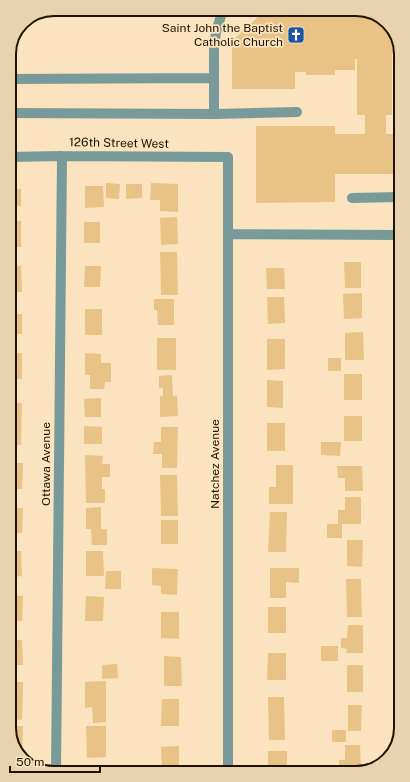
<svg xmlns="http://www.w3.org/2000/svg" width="410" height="782" viewBox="0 0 410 782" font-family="'Public Sans',sans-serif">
	<rect width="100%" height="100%" fill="#fae3be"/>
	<path fill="#e9c385" d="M260 9H359L381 17 397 36 398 53H392V115H386V134H398V174H335V202L256 203V126H335V134H365V115H357V59H355V70H335V75H306V72H295V89H232V41L260 15Z
		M106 183 120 184 119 199 106 198Z
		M151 183 178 184V212L160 211V200H150Z
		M126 184H142V198L126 199Z
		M85 186H103L104 207 85 208Z
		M10 189H21V206H13V213H10Z
		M177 217 178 244 161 245 160 218Z
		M10 221H21V247H10Z
		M84 222H100V243H84Z
		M160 252H177L178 295H161Z
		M344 262H361V288H345Z
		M10 266H21L22 292H10Z
		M85 266H101L100 287H84Z
		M266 268H284L285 289H267Z
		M10 293H16V306H10Z
		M362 293V318L344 319 343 294Z
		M267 297H284L285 323 268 324Z
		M154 299H174V325H158L157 310H154Z
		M85 309H102V335H85Z
		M10 314H22V334H10Z
		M363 332 364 360H345V333Z
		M157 338H176V370H157Z
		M267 339H285V369L267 370Z
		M11 353H22V379H11Z
		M85 353 101 354V363H111V382H105L104 389H90V375H85Z
		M328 358H341V371H328Z
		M344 374H362V400H344Z
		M172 375 173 396H177L178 416 160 417V396H163V388H159V376Z
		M267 380 283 381V408L267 407Z
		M101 398V417H85L84 399Z
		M11 403H22L21 445H11Z
		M344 416H362V441H344Z
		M267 423H285V451H267Z
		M84 426 102 427V444H84Z
		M161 427H178L177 468H162V454H153L154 442H161Z
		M321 442H341L340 456 321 455Z
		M85 455 103 456 102 464H110V477H102V489H105V503H86Z
		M11 463H23L22 489H11Z
		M276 465H293V504H269V487H276Z
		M337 466H362L363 491H345V478H338Z
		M160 475H177L178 516H161Z
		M345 497H361V524H342V538H327V524H338V510H345Z
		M101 507V529H107V545H92L91 529H86V508Z
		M11 508H23L22 533H11Z
		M270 512H287L286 552H268Z
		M161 520H178V544H161Z
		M347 540H363L362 567 347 566Z
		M12 551H21L22 576 12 577Z
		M86 551H103L104 576H86Z
		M152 568 178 569 177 595 161 594V586L152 585Z
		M270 568H299V583L286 582V598H270Z
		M106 571H121V589H105Z
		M346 579H361L362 617H347Z
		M12 595 23 596 22 621 12 620Z
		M86 596 104 597 103 621H85Z
		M268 607H286V633H268Z
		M161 612H179V639L161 638Z
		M348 625H363V653H346L347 649 341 648V638H347Z
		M12 640H22L23 665H16V678H12Z
		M321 646H338V661H321Z
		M268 653H286V680H267Z
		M164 656 181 657 182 686H164Z
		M117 664 118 678 102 679V665Z
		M347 665H363V692H347Z
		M106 681V722L93 723 92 707 85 708V682Z
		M12 682H23L22 720 12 719Z
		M268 697H284L285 740H269Z
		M162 699H179V726H161Z
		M348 705H362L361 731H348Z
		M12 726H23L22 752H18L13 746Z
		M86 726H106V757L87 758Z
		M332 730H346V742H332Z
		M345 745H360L361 770H339V760H345Z
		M179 746V772H162L161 747Z
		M268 751H287V770L268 771Z
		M85 770H101V772L85 773Z"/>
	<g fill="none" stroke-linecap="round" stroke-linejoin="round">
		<path stroke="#799a9b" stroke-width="10" d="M9 79 214 78
			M9 113 214 114 297 112
			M214 114V50L216 32 223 9
			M10 157 62 156 228 157V771
			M352 198 398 197
			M228 234 398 235
			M56 773 62 156"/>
	</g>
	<defs>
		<g id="church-square" transform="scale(0.9)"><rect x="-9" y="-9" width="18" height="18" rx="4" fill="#1c54a6" stroke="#fae3be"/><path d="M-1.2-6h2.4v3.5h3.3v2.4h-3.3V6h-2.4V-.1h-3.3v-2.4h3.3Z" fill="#fff"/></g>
	</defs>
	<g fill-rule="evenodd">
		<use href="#church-square" x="296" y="35"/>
	</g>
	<g text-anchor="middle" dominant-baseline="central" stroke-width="3.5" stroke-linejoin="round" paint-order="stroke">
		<g font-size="12" fill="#1f1200" stroke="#fae3be" text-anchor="end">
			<text x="283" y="28">Saint John the Baptist<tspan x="283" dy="14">Catholic Church</tspan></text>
		</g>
		<g font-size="12" fill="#1f1200" stroke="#fae3be">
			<text transform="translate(119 143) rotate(1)">126th Street West</text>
			<text transform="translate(46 464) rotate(-90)">Ottawa Avenue</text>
			<text transform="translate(215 464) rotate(-90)">Natchez Avenue</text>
		</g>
	</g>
	<path d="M0 0H410V782H0ZM54 16H356A38 38 0 0 1 394 54V728A38 38 0 0 1 356 766H54A38 38 0 0 1 16 728V54A38 38 0 0 1 54 16Z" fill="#e8d2af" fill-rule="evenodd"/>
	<path fill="none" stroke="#1f1200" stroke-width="2" d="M54 16H356A38 38 0 0 1 394 54V728A38 38 0 0 1 356 766H54A38 38 0 0 1 16 728V54A38 38 0 0 1 54 16Z"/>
	<path d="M10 766v6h90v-6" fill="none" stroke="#1f1200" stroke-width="2"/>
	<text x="16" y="766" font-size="12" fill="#1f1200" stroke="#fae3be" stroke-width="3" paint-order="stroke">50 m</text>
</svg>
